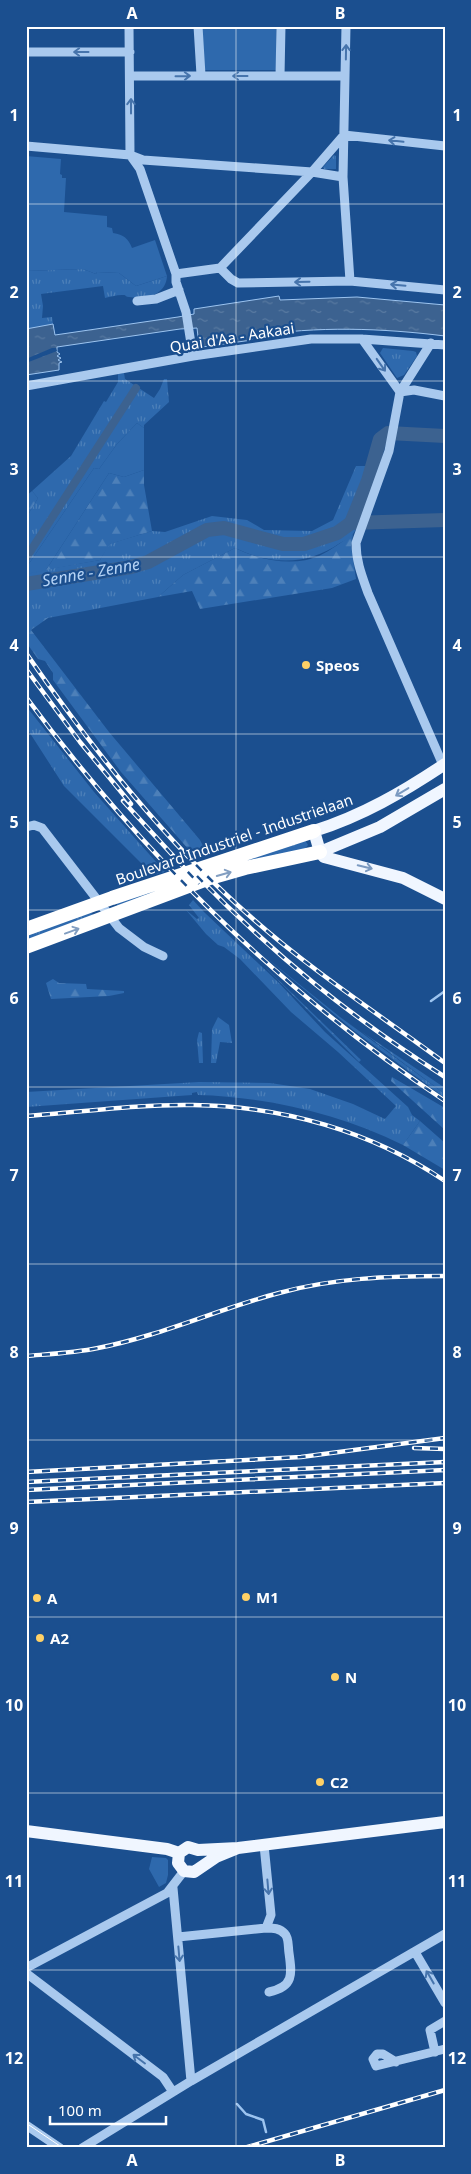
<svg xmlns="http://www.w3.org/2000/svg" width="471" height="2174" viewBox="0 0 471 2174" font-family="'Noto Sans',sans-serif">
	<defs>
		<pattern id="grass-tufts" width="24" height="20" patternUnits="userSpaceOnUse" patternTransform="scale(1.25)"><rect width="24" height="20" fill="#2e69ad"/><path d="M3 7l-1-3M5 7V3M7 7l1-3M15 17l-1-3M17 17v-4M19 17l1-3" fill="none" stroke="#4d80b9"/></pattern>
		<pattern id="forest-firs" width="22" height="20" patternUnits="userSpaceOnUse" patternTransform="scale(1.25)"><rect width="22" height="20" fill="#2e69ad"/><path d="M5 1l3.5 6h-7zM16 11l3.5 6h-7z" fill="#4d80b9"/></pattern>
		<pattern id="water-ripples" width="26" height="14" patternUnits="userSpaceOnUse" patternTransform="scale(1.25)"><rect width="26" height="14" fill="#3c6290"/><path d="M2 4q2-2 4 0t4 0M15 11q2-2 4 0t4 0" fill="none" stroke="#597aa1"/></pattern>
	</defs>
	<rect width="100%" height="100%" fill="#1b4f8f"/>
	<path fill="url(#grass-tufts)" d="M334 155 336 156V169H324L323 167Z
		M83 269 96 274 97 272 119 273 136 286 167 276C166 295 146 300 129 297 123 296 128 295 122 295 116 295 110 297 105 298L103 286 41 294 43 306 42 318 52 317 53 324 26 329V271Z
		M383 348 413 351 416 352 417 356 404 375 397 378 380 353Z
		M124 373 125 379 154 398 160 389 164 379H167L169 402 144 425V428L137 423 117 444 99 469 94 468 26 568V518L38 498 32 491 71 456 104 401 106 402 118 382V374Z
		M356 466H378C373 481 362 523 353 534 350 538 344 541 340 543 307 566 271 565 235 548L183 575 158 597 48 618H26V573L100 560 109 544 152 531 165 532 212 516 247 520 264 530 312 531 333 520Z
		M26 706 94 792 165 872 153 875 64 786 26 727Z
		M305 840 308 845 304 850 117 906V903Z
		M193 900 204 912 279 983 325 1032 408 1107 412 1115 420 1121 403 1145C340 1114 268 1097 198 1095L197 1092 192 1093V1095L26 1107V1092L199 1082 270 1083 310 1089 353 1104 385 1119 396 1106 338 1052 291 1012 240 959 224 947 218 945 206 934 186 910 197 919 199 918 189 905Z
		M89 910 94 916 26 943V934Z
		M263 955 340 1017 445 1094V1098L353 1030Z
		M218 1017 229 1025 232 1043 220 1042 216 1063H211L212 1029Z
		M199 1032 202 1033 203 1063H199L197 1040Z"/>
	<path fill="url(#forest-firs)" d="M144 470V485L152 531 110 544 100 560 46 570 109 473 124 477Z
		M32 491 38 498 26 518V496Z
		M353 534 351 546 356 579 332 588 200 609 192 591 158 597 183 575 235 548C259 560 294 567 319 556 331 550 342 542 353 534Z
		M26 618H48L31 630 109 732 200 840 208 856 196 858 121 772 53 680V673L45 661 38 659 26 642Z
		M265 967 361 1060 359 1062Z
		M53 979 59 983 86 984 87 989 124 991V993L109 996 51 999 46 983Z
		M362 1032 445 1088V1094Z
		M392 1077 445 1108V1130L391 1081Z
		M420 1121 445 1143V1170L403 1145Z"/>
	<path fill="#2e69ad" d="M202 26H276V70H202Z
		M26 156 61 159 60 174 62 175V178H66L64 212 107 216V227L112 228 113 233C124 235 128 238 132 248L155 240 167 276 136 286 119 273 97 272 96 274 83 269 26 271Z
		M137 423 144 428V470L124 477 109 473 46 570 27 574 26 568 94 468 99 469 117 444Z
		M152 1857 166 1858 168 1860V1875L166 1883 159 1887 149 1869Z"/>
	<path fill="url(#water-ripples)" stroke="#9cc4f0" d="M279 296 280 300 357 297 445 305V336C381 328 317 326 254 336L252 340 202 347 199 345 197 328 180 329 57 347V352L60 354 57 356 61 358 58 360 62 362 59 363V370L26 375V329L53 324 55 335 178 317 194 314V309Z"/>
	<path fill="#1b4f8f" d="M52 348H56L57 351 26 363V359Z"/>
	<g fill="none" stroke-linecap="round" stroke-linejoin="round">
		<path stroke="#9cc4f0" stroke-width="2.5" d="M431 1001 445 991
			M237 2104 246 2114 263 2120 266 2132"/>
		<path stroke="#3c6290" stroke-width="8" d="M26 558 136 388"/>
		<path stroke="#3c6290" stroke-width="14" d="M351 523 368 481 380 439 388 433 445 436
			M26 584 131 567 148 562 207 530 224 528 283 544H304L337 533 351 523 445 520"/>
		<path stroke="#a9c9ee" stroke-width="9" d="M129 26 130 155
			M198 26 201 75
			M346 26 343 177 350 281
			M26 52H130
			M130 76H345
			M280 76 281 26
			M344 135 445 146
			M26 146 130 155 143 160 312 172 343 177
			M130 155 140 169 176 274V282L186 312 193 356
			M220 268 231 279 238 283 350 281 445 290
			M220 268 312 172 344 135
			M176 274 220 268
			M137 301 156 299 179 290
			M362 339 400 392
			M431 343 400 392 389 451 356 543C356 561 362 576 368 593L443 765
			M26 386 193 356 311 339H362L445 345
			M400 392 414 390 445 396
			M26 827 34 825 42 828 119 928 144 947 163 956
			M264 1845 271 1915 266 1928
			M173 1888 191 2081
			M178 1937 266 1928C273 1928 280 1928 285 1934 289 1938 288 1947 289 1953 292 1974 294 1987 269 1992
			M415 1952 445 2003
			M26 1968 167 1893 184 1871
			M26 1973 163 2077 173 2092
			M435 2052 430 2030 445 2021
			M396 2062 383 2054H377L373 2059 376 2066 445 2049
			M26 2125 60 2148
			M82 2148 191 2081 445 1934"/>
		<path stroke="#f0f6ff" stroke-width="12" d="M445 764C403 792 362 816 314 831L320 852 324 857 403 878 445 899
			M320 852 380 827 445 789
			M26 1831 167 1849 179 1853
			M238 1848 216 1857 194 1872 184 1871 178 1863 179 1853 188 1847 198 1850 238 1848 445 1822"/>
		<path stroke="#fff" stroke-width="14" d="M26 929 112 898 314 831
			M26 947 210 878 245 868 320 852"/>
		<path stroke="#fff" stroke-width="1" d="M26 2123 63 2148"/>
		<g stroke="#fff" stroke-width="4.5">
			<path id="rail" d="M26 653C92 748 164 841 252 918 312 971 380 1015 445 1063
				M26 669 80 742 131 804
				M26 697C142 854 282 992 445 1101
				M123 801 199 884
				M197 876C275 956 351 1017 445 1077
				M26 1116C82 1112 138 1104 193 1105 282 1106 371 1131 445 1181
				M26 1356C50 1354 74 1353 98 1348 160 1336 218 1309 279 1293 333 1278 390 1276 445 1276
				M414 1448 445 1449
				M26 1472 301 1457 445 1438
				M26 1482 445 1462
				M26 1490 445 1470
				M26 1502 445 1483
				M244 2148 445 2090"/>
		</g>
		<use href="#rail" stroke="#1b4f8f" stroke-width="2.5" stroke-dasharray="8" stroke-linecap="butt"/>
	</g>
	<defs><path id="oneway-shaft" d="M-6 0H5M1.5-3L5.5 0L1.5 3" fill="none" stroke-width="1.6" stroke-linecap="round" stroke-linejoin="round" transform="scale(1.25)"/></defs>
	<g stroke="#4674ac">
		<use href="#oneway-shaft" transform="translate(81 52) rotate(-180)"/>
		<use href="#oneway-shaft" transform="translate(346 52) rotate(-89)"/>
		<use href="#oneway-shaft" transform="translate(183 76) rotate(-1)"/>
		<use href="#oneway-shaft" transform="translate(240 76) rotate(-180)"/>
		<use href="#oneway-shaft" transform="translate(131 106) rotate(-90)"/>
		<use href="#oneway-shaft" transform="translate(396 141) rotate(-174)"/>
		<use href="#oneway-shaft" transform="translate(302 282) rotate(179)"/>
		<use href="#oneway-shaft" transform="translate(398 285) rotate(-175)"/>
		<use href="#oneway-shaft" transform="translate(381 365) rotate(55)"/>
		<use href="#oneway-shaft" transform="translate(268 1887) rotate(85)"/>
		<use href="#oneway-shaft" transform="translate(179 1954) rotate(85)"/>
		<use href="#oneway-shaft" transform="translate(430 1977) rotate(-120)"/>
		<use href="#oneway-shaft" transform="translate(139 2059) rotate(-143)"/>
	</g>
	<g stroke="#7b9ac1">
		<use href="#oneway-shaft" transform="translate(402 792) rotate(149)"/>
		<use href="#oneway-shaft" transform="translate(365 867) rotate(14)"/>
	</g>
	<g stroke="#829ec1">
		<use href="#oneway-shaft" transform="translate(224 874) rotate(-16)"/>
		<use href="#oneway-shaft" transform="translate(72 931) rotate(-20)"/>
	</g>
	<path fill="none" stroke="#fff" stroke-width="1" stroke-opacity="0.55" d="M236 26V2148M26 204H445M26 381H445M26 557H445M26 734H445M26 910H445M26 1087H445M26 1264H445M26 1440H445M26 1617H445M26 1793H445M26 1970H445"/>
	<g fill="#ffd166" stroke="#1b4f8f" stroke-width="2">
		<circle cx="306" cy="665" r="5"/>
		<circle cx="246" cy="1597" r="5"/>
		<circle cx="37" cy="1598" r="5"/>
		<circle cx="40" cy="1638" r="5"/>
		<circle cx="335" cy="1677" r="5"/>
		<circle cx="320" cy="1782" r="5"/>
	</g>
	<g text-anchor="middle" dominant-baseline="central" stroke-width="4.5" stroke-linejoin="round" paint-order="stroke">
		<g font-size="15" fill="#fff" stroke="#1b4f8f">
			<text transform="translate(232 337) rotate(-9)">Quai d'Aa - Aakaai</text>
			<text transform="translate(234 839) rotate(-19)">Boulevard Industriel - Industrielaan</text>
		</g>
		<g font-size="15" font-weight="bold" fill="#fff" stroke="#1b4f8f" text-anchor="start">
			<text x="316" y="665">Speos</text>
			<text x="256" y="1597">M1</text>
			<text x="47" y="1598">A</text>
			<text x="50" y="1638">A2</text>
			<text x="345" y="1677">N</text>
			<text x="330" y="1782">C2</text>
		</g>
		<g font-size="16" font-style="italic" fill="#b5d3f5" stroke="#1b4f8f">
			<text transform="translate(91 572) rotate(-10)">Senne - Zenne</text>
		</g>
	</g>
	<rect width="471" height="2174" fill="none" stroke="#1b4f8f" stroke-width="55"/>
	<path d="M50 2116v8h116v-8" fill="none" stroke="#ffffff" stroke-width="2.5"/>
	<text x="58" y="2116" font-size="15" fill="#ffffff" stroke="#1b4f8f" stroke-width="4" paint-order="stroke">100 m</text>
	<rect x="28" y="28" width="416" height="2118" fill="none" stroke="#fff" stroke-width="2"/>
	<g font-size="16" text-anchor="middle" font-weight="bold" fill="#fff">
		<text x="132" y="19">A</text>
		<text x="340" y="19">B</text>
		<text x="14" y="121">1</text>
		<text x="457" y="121">1</text>
		<text x="14" y="298">2</text>
		<text x="457" y="298">2</text>
		<text x="14" y="475">3</text>
		<text x="457" y="475">3</text>
		<text x="14" y="651">4</text>
		<text x="457" y="651">4</text>
		<text x="14" y="828">5</text>
		<text x="457" y="828">5</text>
		<text x="14" y="1004">6</text>
		<text x="457" y="1004">6</text>
		<text x="14" y="1181">7</text>
		<text x="457" y="1181">7</text>
		<text x="14" y="1358">8</text>
		<text x="457" y="1358">8</text>
		<text x="14" y="1534">9</text>
		<text x="457" y="1534">9</text>
		<text x="14" y="1711">10</text>
		<text x="457" y="1711">10</text>
		<text x="14" y="1887">11</text>
		<text x="457" y="1887">11</text>
		<text x="14" y="2064">12</text>
		<text x="457" y="2064">12</text>
		<text x="132" y="2166">A</text>
		<text x="340" y="2166">B</text>
	</g>
</svg>
